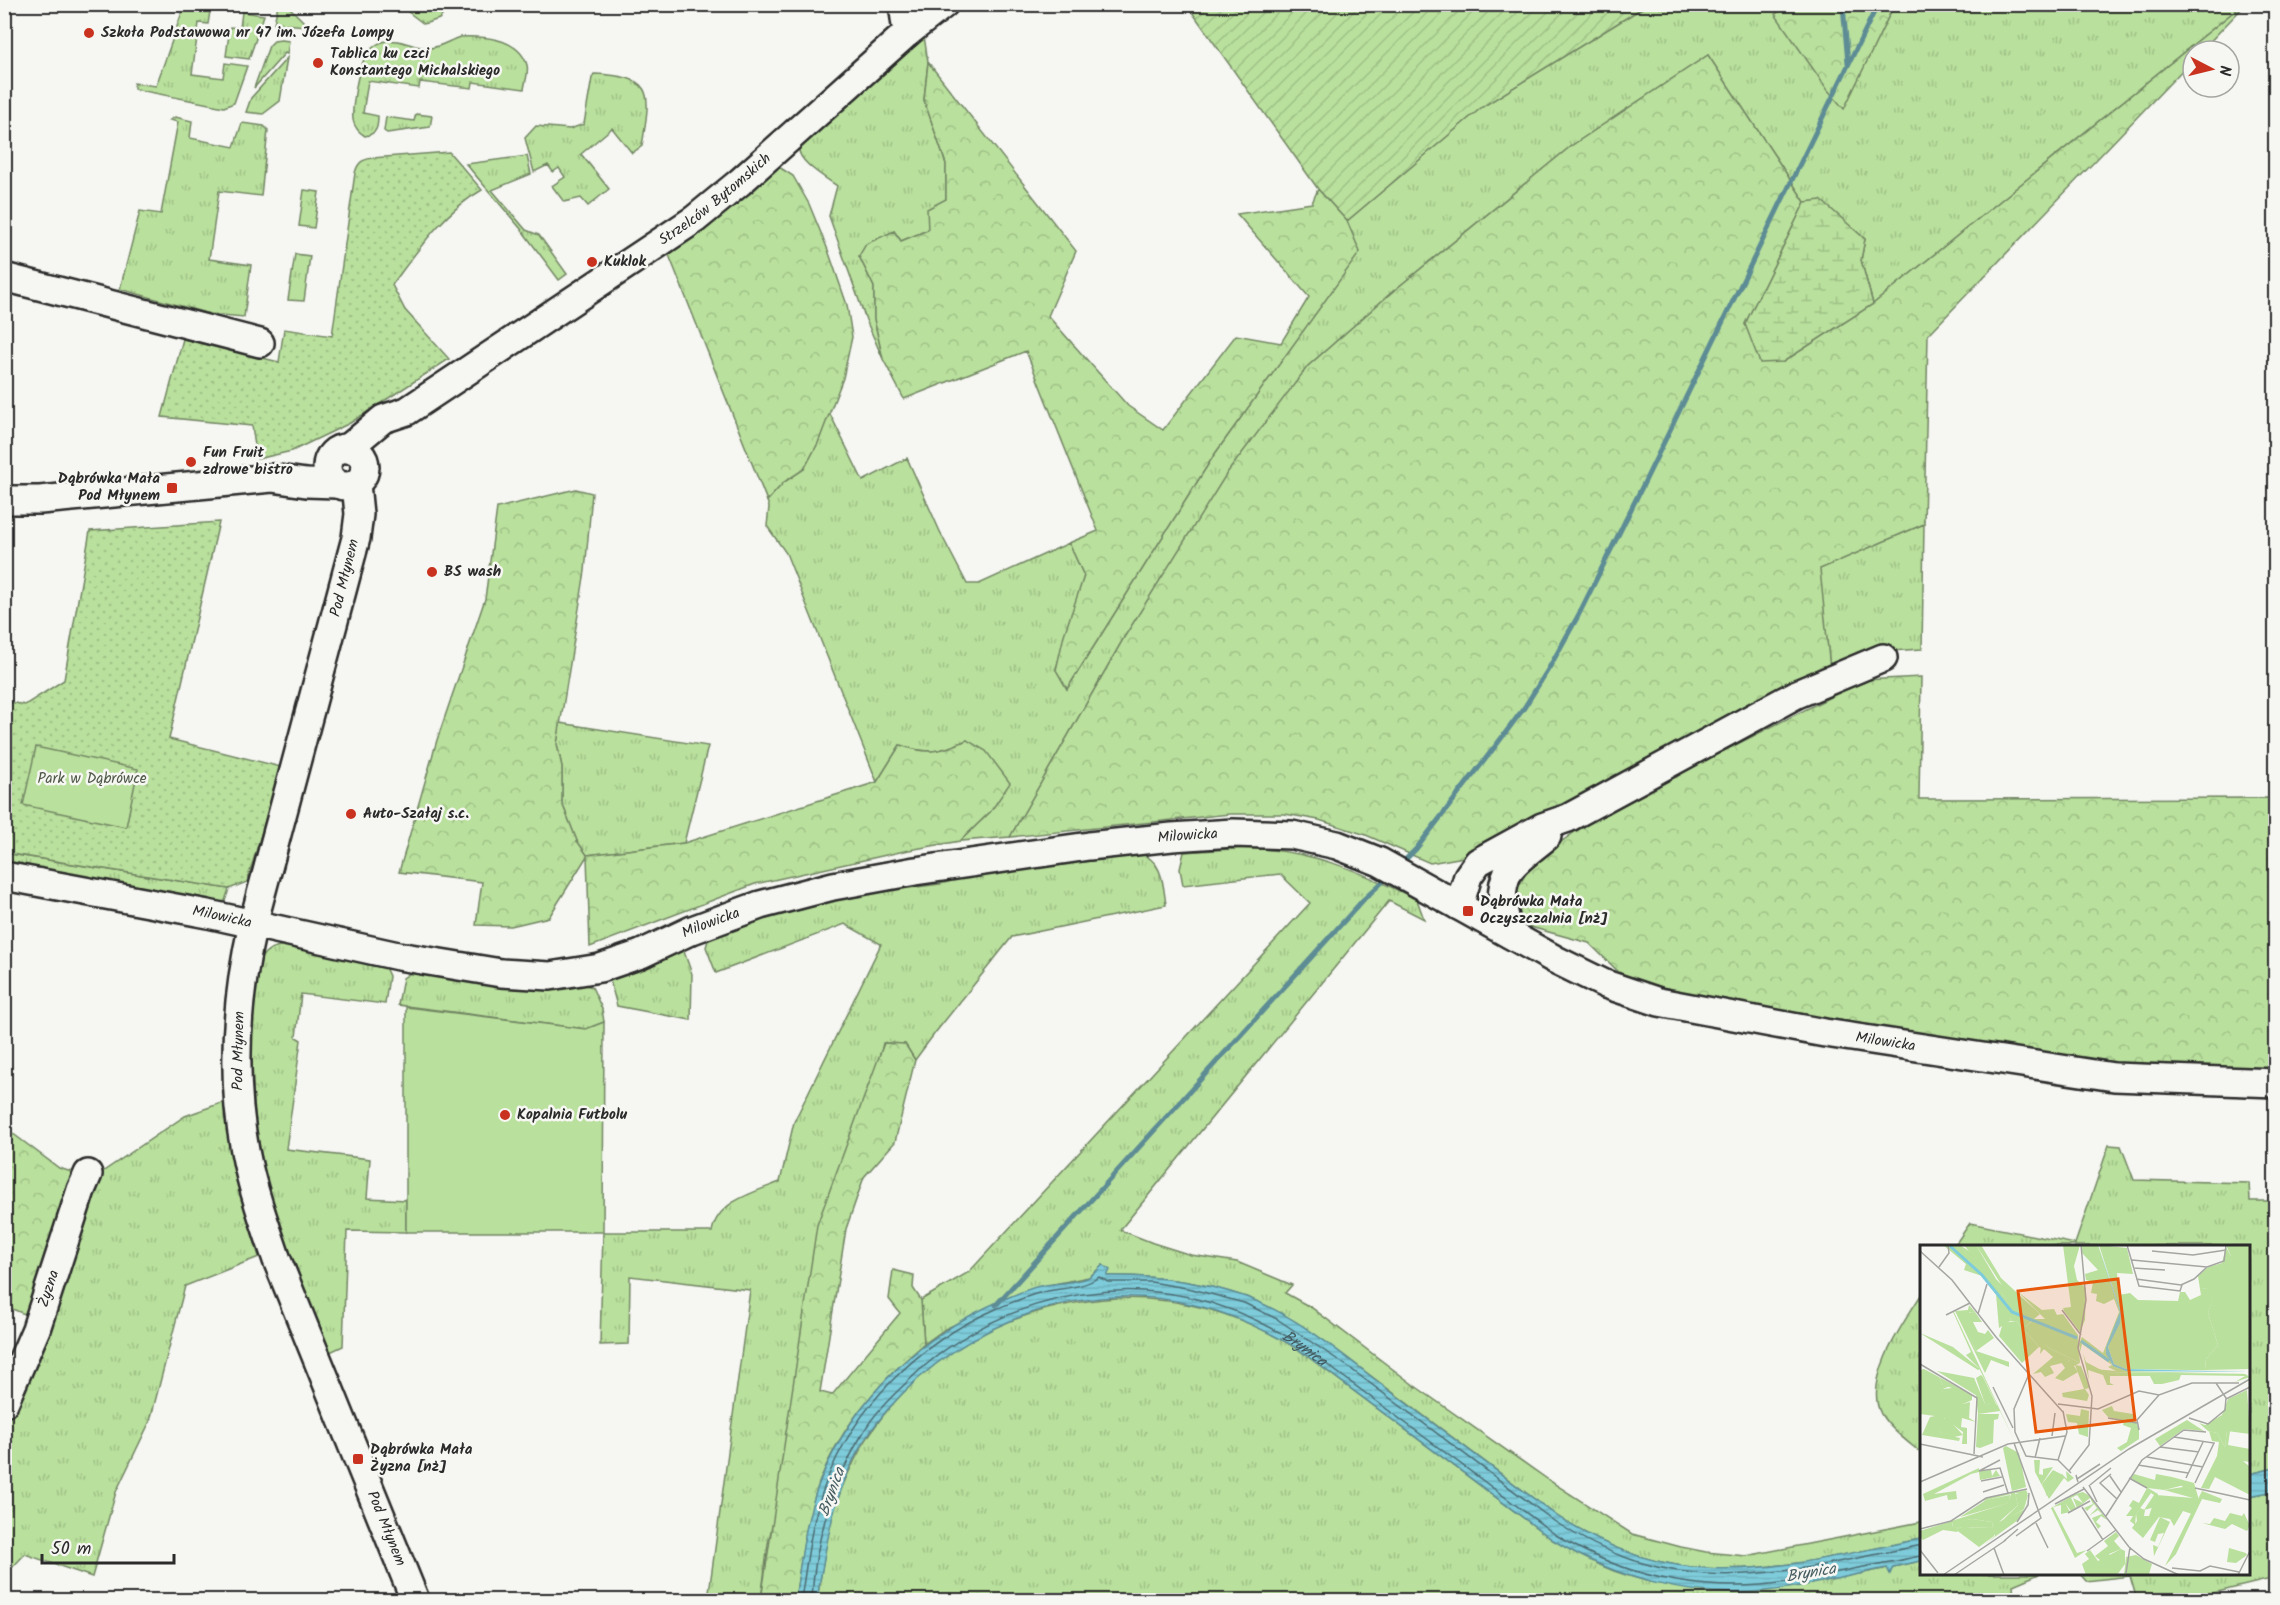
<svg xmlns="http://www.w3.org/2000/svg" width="2280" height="1605" viewBox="0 0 2280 1605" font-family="Kalam,sans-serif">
	<defs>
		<pattern id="grass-tufts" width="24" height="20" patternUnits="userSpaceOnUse" patternTransform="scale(1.5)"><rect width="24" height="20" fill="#b9e09c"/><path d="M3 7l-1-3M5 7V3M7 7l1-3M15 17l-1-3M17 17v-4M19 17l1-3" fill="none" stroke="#9fc087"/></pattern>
		<pattern id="forest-crowns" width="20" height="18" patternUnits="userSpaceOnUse" patternTransform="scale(1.5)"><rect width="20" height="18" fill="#b9e09c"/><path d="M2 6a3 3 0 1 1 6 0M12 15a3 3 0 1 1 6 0" fill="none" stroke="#9fc087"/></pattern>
		<pattern id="wetland-marsh" width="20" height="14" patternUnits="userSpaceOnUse" patternTransform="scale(1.5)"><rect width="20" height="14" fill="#b9e09c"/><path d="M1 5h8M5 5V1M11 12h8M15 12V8" fill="none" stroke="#9fc087"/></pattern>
		<pattern id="park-dots" width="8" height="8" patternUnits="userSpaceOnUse" patternTransform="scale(1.5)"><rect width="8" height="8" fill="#b9e09c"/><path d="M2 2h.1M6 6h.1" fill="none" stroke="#9fc087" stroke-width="1.8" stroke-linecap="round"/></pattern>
		<pattern id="garden-furrows" width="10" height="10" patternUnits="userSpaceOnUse" patternTransform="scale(1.5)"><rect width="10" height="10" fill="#b9e09c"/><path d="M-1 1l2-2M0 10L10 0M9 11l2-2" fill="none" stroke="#9fc087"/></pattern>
		<pattern id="water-rules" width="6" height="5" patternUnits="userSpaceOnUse" patternTransform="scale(1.5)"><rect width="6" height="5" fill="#7eccdb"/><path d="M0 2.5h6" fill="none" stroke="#6dafbc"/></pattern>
	</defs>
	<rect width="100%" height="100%" fill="#f6f6f2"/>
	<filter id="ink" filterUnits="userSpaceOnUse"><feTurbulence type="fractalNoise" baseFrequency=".0167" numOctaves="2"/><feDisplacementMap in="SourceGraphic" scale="12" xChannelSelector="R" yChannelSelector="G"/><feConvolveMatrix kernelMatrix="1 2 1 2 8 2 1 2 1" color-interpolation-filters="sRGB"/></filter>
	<g filter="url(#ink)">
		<path fill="url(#grass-tufts)" stroke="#728664" stroke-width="1.5" d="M185 4 211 5 208 24 199 23 192 74 223 78 225 63 247 66 234 103 224 107 134 89V83L156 86Z
			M286 4 306 24V26L274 23 278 5Z
			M399 5H452L439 19 424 24Z
			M1647 5H1791L1776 14 1844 108 1894 5H2242L1873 304 1861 260 1865 239 1821 201 1805 202 1708 55 1571 146 1391 293 1308 366 1125 636 1010 837 960 841 991 811 967 740C941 752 928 755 900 745L877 782 786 553 767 526 769 507 767 501 784 482 804 469 818 443 829 412 863 481 907 458 942 536 967 584H979L1069 543 1084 576 1056 669 1067 689 1214 455 1359 252 1347 221 1482 107Z
			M242 12 264 15 249 59 226 56 230 27 240 28Z
			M924 36 928 62 924 100 946 164V199L928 230 901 241 894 231 859 256 874 287V319L883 359 866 320 829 216 837 186C826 178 796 161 799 147Z
			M460 37C483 36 519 38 527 65 529 72 525 82 524 89L473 82 472 88 420 82 419 88 368 81 363 113 378 116C378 127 377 134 365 136 350 127 352 115 354 100 357 75 364 35 398 41 409 43 419 49 430 48 441 47 450 40 460 37Z
			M281 40 289 41 287 54 285 53 254 88 269 46 274 41Z
			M287 58 280 101 263 114 246 112 251 98Z
			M594 74C657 76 650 94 642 146L632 153 612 128 581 154 609 189 588 206 581 198 564 202 552 186 565 177 559 168 553 172 548 165 534 172 525 138 536 126 570 129 584 124 592 78Z
			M416 114 432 116 430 127 387 133 384 131 386 117 414 121Z
			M175 117 192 121 190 138 234 147 242 123 264 126 268 130 261 196 219 191 209 259 251 265 244 317 210 314 120 289 140 211 161 214 178 122 170 120Z
			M527 156 531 174 492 190 526 230 539 235 567 274 559 280 521 229 466 164Z
			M304 190 319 192 314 228 299 226Z
			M295 254 310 256 304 301 288 300Z
			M1924 524 1922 649 1873 652 1830 669 1819 569Z
			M560 723 708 746 684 843 587 855 577 841 562 803V767L557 744Z
			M1247 848C1311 850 1361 871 1417 900L1424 919 1389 901 1120 1230 1153 1243 1191 1255 1237 1262 1292 1285 1285 1293 1312 1308 1415 1386 1550 1481 1632 1534 1681 1547 1706 1552 1746 1556 1921 1522V1539C1787 1565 1682 1600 1557 1516 1499 1473 1441 1429 1383 1385 1340 1353 1296 1316 1246 1297 1200 1281 1155 1275 1107 1276L1103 1265 1089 1277 1039 1287 945 1329 924 1344 921 1300 969 1272 1310 903 1280 874 1183 885 1180 869 1184 852Z
			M4 853 229 889 225 901 215 903 5 867Z
			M1138 853C1163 859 1163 884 1166 905L1012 937 935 1033 915 1060 905 1044 883 1043 768 1544 761 1600H708L750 1290 630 1276 629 1344 600 1345 603 1232H712C717 1201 755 1192 780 1182L794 1122 881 944 845 924 716 973 706 947 709 937 739 922 848 896 940 884 995 870Z
			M291 945 384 965 389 976 385 1004 301 994 296 1037 301 1040 286 1149 370 1159 367 1198 406 1200V1232L347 1231 343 1346 328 1353C308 1304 287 1254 273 1203 266 1180 261 1156 257 1132 252 1102 245 972 265 953 272 946 282 946 291 945Z
			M682 946 692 974 691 1020 617 1006 608 973Z
			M412 972 583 984 592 987 602 1009 604 1022 586 1029 398 1005 403 978Z
			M224 1102 234 1171 259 1257 185 1286 150 1421 116 1492 92 1577 25 1554 5 1575V1421L41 1335 95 1177 185 1116Z
			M2109 1145 2121 1146 2134 1180 2249 1183 2250 1201H2275V1468L2249 1474 2248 1246H1954L1970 1223 2075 1244Z
			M1921 1295V1453C1908 1442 1890 1429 1881 1414 1863 1380 1903 1323 1921 1295Z
			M1116 1298C1184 1297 1236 1313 1295 1347L1553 1540C1573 1551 1592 1563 1614 1571 1709 1605 1792 1588 1888 1568L1890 1573 1893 1567 1921 1561 1922 1574H2039L2013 1585 2014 1600H817C822 1570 825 1540 834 1510 875 1383 984 1307 1116 1298Z
			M2275 1491V1578L2189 1599 2137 1600 2130 1576 2086 1581 2080 1574H2248L2249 1496Z"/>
		<path fill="url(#forest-crowns)" stroke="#728664" stroke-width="1.5" d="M1791 5H1894L1844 109 1827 89 1775 14Z
			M2242 5H2245L2201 51H2193V59L1928 335 1924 524 1820 569 1830 669 1464 857 1430 863 1366 835 1319 820 1285 814H1230L1010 837 1125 636 1227 473 1308 366 1391 293 1571 146 1708 55 1805 202 1745 324 1783 362 1873 304Z
			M928 62 1076 251 1048 316 1128 406 1163 430 1236 335 1281 343 1309 297 1237 214 1312 203 1318 189 1347 221 1360 252 1214 455 1067 689 1056 670 1064 635 1084 576 1069 543 1098 531 1026 351 904 399 883 359 874 319V287L859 256 866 244 894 231 901 241 928 230 927 209 946 199V164L924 100Z
			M776 165 793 176 809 204 828 250 847 305 852 337 843 378 818 443 804 469 784 482 767 501 669 255Z
			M576 489 592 493 585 571 557 744 562 767V803L577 841 587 855 684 843 877 782 900 745C928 755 941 752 967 740L986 751 1010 783 991 811 960 841 909 850 755 884 590 947 587 856 549 917 511 926 476 925 482 882 399 872 437 740 485 599 497 508Z
			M1921 677 1919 799 2275 798V1069L2192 1073 1958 1045 1684 1001 1623 976 1589 943 1523 925 1511 899 1532 863 1601 813 1864 680Z
			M884 1043 905 1044 915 1060 895 1142 864 1177 846 1229 820 1392 832 1395 900 1313 889 1299 893 1270 914 1275 913 1288 921 1300 924 1344C880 1381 839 1428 819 1483 806 1521 801 1561 795 1600H761L817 1225Z
			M4 1127 59 1168 78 1174 34 1318 5 1306Z"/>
		<path fill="url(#wetland-marsh)" stroke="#728664" stroke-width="1.5" d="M1821 200 1865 239 1861 260 1873 304 1783 362 1760 363 1745 324 1805 202Z"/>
		<path fill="url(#park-dots)" stroke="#728664" stroke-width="1.5" d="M449 152 482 190C443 212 418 250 392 285L405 310 449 359 350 423 292 451 257 459 252 426 162 417 183 339 279 362 284 329 332 336 355 173C358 162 362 160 372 158Z
			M219 522 169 739 281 767 247 882 229 889 5 853 4 701 25 705 64 680 90 531Z"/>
		<path fill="url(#garden-furrows)" stroke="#728664" stroke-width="1.5" d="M1187 5H1647L1482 107 1347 221 1318 189Z"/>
		<path fill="#b9e09c" stroke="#728664" stroke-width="1.5" d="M36 747 138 769 126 827 23 805Z
			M406 1007 586 1029 604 1022 603 1232H406Z"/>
		<path fill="url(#water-rules)" stroke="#5d8c95" stroke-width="1.5" d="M1103 1265 1110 1270 1107 1276C1155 1275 1200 1281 1246 1297 1298 1316 1343 1355 1386 1388 1443 1431 1500 1474 1557 1516 1682 1600 1787 1565 1921 1539V1561L1893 1567 1890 1574 1887 1568C1847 1576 1807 1587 1766 1591 1691 1599 1616 1579 1553 1540L1295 1347C1261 1328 1228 1312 1190 1304 1071 1276 944 1332 873 1428 836 1477 826 1542 817 1600H795C801 1560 805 1519 820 1481 854 1397 921 1335 1002 1300 1014 1295 1027 1289 1040 1286 1054 1283 1078 1283 1089 1277 1094 1274 1099 1268 1103 1265Z
			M2275 1468V1491L2249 1496V1474Z"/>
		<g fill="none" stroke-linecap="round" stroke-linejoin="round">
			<g stroke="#4c6b71" stroke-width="1.5">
				<path d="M801 1600C807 1561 811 1522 825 1485 854 1406 920 1342 996 1309 1011 1303 1026 1296 1043 1292 1062 1288 1083 1288 1099 1277L1108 1282H1151L1192 1289 1244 1303 1277 1319 1347 1366 1554 1521C1680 1605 1785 1572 1922 1545"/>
				<path id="s1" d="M812 1600C814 1541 834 1479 866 1428 876 1412 891 1397 905 1384 978 1311 1087 1275 1189 1297 1229 1306 1264 1322 1298 1343L1556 1535C1632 1582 1718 1596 1805 1579 1834 1573 1862 1567 1890 1562 1901 1561 1911 1557 1922 1556"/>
			</g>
			<path stroke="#5d8c95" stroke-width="5" d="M1843 5 1848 63
				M1400 865 1416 849 1497 744 1524 708 1549 668 1578 616 1648 475 1878 4
				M996 1305 1364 899 1389 876"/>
			<g stroke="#2b2b2b" stroke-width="32">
				<g id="minor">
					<path d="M903 4 907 33"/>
					<path d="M4 277 260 343"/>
					<circle cx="346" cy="467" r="19"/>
					<path id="s2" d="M347 449 383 419 407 411 695 219 740 182 907 33 944 4"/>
					<path id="s3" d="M356 484 359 514 356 538 253 924C236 998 231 1075 245 1151 252 1188 265 1225 277 1260L415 1600"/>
					<path d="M4 500H40L272 478 306 483 337 484"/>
					<path id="s4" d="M4 876 208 914 398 956 501 973 550 976 600 968 641 954 692 930 760 905 833 886 915 871 1089 846 1172 837 1233 833 1292 835 1337 845 1380 862 1556 960 1605 984 1659 1002 1825 1033 2114 1077 2276 1083"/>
					<path d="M1459 906 1468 876 1478 862 1542 827 1568 818 1797 694 1883 658"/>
					<path d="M1510 934C1503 914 1498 892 1508 872 1514 861 1537 845 1547 836"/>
					<path id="s5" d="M4 1403 36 1329 81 1190 88 1174"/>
				</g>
			</g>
			<use href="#minor" stroke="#f6f6f2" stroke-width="27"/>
		</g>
	</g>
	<g fill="#c8321e" stroke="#f6f6f2" stroke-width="2">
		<circle cx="89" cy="33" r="6"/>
		<circle cx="318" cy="63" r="6"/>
		<circle cx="592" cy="262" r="6"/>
		<circle cx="191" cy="462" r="6"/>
		<rect x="166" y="482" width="12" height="12" rx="3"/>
		<circle cx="432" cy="572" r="6"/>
		<circle cx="351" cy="814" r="6"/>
		<rect x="1462" y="905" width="12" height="12" rx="3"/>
		<circle cx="505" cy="1115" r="6"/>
		<rect x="352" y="1453" width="12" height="12" rx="3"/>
	</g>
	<g text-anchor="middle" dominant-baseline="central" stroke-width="5" stroke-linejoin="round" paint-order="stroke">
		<g font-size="15" font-weight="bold" fill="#2b2b2b" stroke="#f6f6f2" text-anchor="start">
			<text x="101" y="33">Szkoła Podstawowa nr 47 im. Józefa Lompy</text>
			<text x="330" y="54">Tablica ku czci<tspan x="330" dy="17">Konstantego Michalskiego</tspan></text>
			<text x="604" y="262">Kuklok</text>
			<text x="203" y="453">Fun Fruit<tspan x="203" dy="17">zdrowe bistro</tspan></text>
			<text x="160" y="479" text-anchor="end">Dąbrówka Mała<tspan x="160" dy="17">Pod Młynem</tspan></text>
			<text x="444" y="572">BS wash</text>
			<text x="363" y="814">Auto-Szałaj s.c.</text>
			<text x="1480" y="902">Dąbrówka Mała<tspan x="1480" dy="17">Oczyszczalnia [nż]</tspan></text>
			<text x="517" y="1115">Kopalnia Futbolu</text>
			<text x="370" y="1450">Dąbrówka Mała<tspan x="370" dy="17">Żyzna [nż]</tspan></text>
		</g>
		<g font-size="15" fill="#2b2b2b" stroke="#f6f6f2">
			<text stroke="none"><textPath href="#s2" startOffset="446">Strzelców Bytomskich</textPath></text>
			<text transform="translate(345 578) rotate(-76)">Pod Młynem</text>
			<text stroke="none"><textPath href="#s4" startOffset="1212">Milowicka</textPath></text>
			<text stroke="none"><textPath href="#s4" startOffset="222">Milowicka</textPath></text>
			<text stroke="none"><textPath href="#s4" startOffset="726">Milowicka</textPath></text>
			<text stroke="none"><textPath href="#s4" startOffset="1952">Milowicka</textPath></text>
			<text transform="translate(239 1051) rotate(-89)">Pod Młynem</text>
			<text stroke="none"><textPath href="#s5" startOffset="123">Żyzna</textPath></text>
			<text stroke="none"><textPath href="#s3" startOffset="1086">Pod Młynem</textPath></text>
		</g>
		<g font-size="15" fill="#4e5847" stroke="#f6f6f2">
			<text x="92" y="779">Park w Dąbrówce</text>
		</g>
		<g font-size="16" font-style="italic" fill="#445b60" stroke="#f6f6f2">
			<text stroke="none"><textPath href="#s1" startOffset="678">Brynica</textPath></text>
			<text transform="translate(832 1492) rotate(-70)">Brynica</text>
			<text transform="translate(1811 1573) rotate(-10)">Brynica</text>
		</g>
	</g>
	<g transform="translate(1920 1245)">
		<rect width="330" height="330" fill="#f6f6f2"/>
		<path d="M40 0 53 9 86 54 81 39 56 0H61L81 33 120 69 106 81 129 103 160 118 154 121 158 127 143 136 135 133 145 123 141 117 150 116 119 102 96 76H90L91 70ZM161 0H178L200 67 198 78 186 102 192 120 162 99 160 107 159 99 162 92 183 108 199 67 194 54 184 59 176 56 177 49 171 48 173 37 166 35 165 29 178 25 162 8ZM179 0 207 3 213 29 197 28 199 50 210 48 218 55 258 56 260 47H265L270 55 281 50 280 44 297 42 288 68 298 100 286 114 285 125 330 126 206 124 194 119 188 102 201 68ZM306 0H330V11H311ZM49 60 55 67H49L48 87 56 106 89 117V122L71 115 65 128 35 66 48 65ZM33 67H34L95 197 80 166 58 169 54 133 65 159 77 160 59 123 46 110 51 107ZM163 108 166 117 185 127 325 129 330 132 315 137 325 131 261 130 259 135 242 139H234L230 131H190V138L194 140H187L183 130 168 125 169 136ZM19 132 52 150V155L43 159 21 150 23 144 32 143 23 140ZM192 161 194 166 213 169 219 185V194L201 206 197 203 207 197 211 183 203 180 204 176 188 172 182 165ZM23 173 29 175 43 190 30 193 20 189ZM289 186 297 188 305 202 307 186H310L308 200 330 204V217L323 216 330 222V250L295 232 289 244 281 243 297 211 299 197 292 196ZM114 215H120L119 229 123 230V224L133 222 122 239 127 251 142 229 147 234 146 226 154 233 148 237 144 233 129 254 115 227ZM59 223V226L71 225 72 231 76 225 80 231 60 235 59 227 51 229 14 249 36 246 37 254 28 255 27 250 5 256 3 249ZM214 229 235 235 236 229 252 232 264 240 244 245 228 243 238 249 235 262 224 265 234 250 231 248 216 269 215 280 210 276 213 271H206L212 263 209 261 213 255 219 258 227 243 210 234ZM106 245 108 249 95 248 98 260 79 277 105 264 109 252 107 260 98 275 65 299 75 291 73 287 43 282 36 284 38 287 23 285 3 295 0 292V286L88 258 91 249 63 256 66 253ZM52 274 72 277 73 283 33 282 32 278ZM282 246 302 254 300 258 282 254 256 309 245 321ZM163 247 170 251 187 275 181 271 176 277 181 281 178 284 172 273 182 269 178 265 169 271 177 263 174 259 167 266 164 263 173 259 170 253 157 263 153 253 163 258 157 250 151 253 156 263 151 266 145 258 150 267 141 269V260L133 262 157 308 167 305 155 313 131 263 155 249ZM240 272 250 277 234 311 233 300 238 302 244 288 238 289 235 297 230 295ZM201 304 205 306V319L197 330H166L162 319 169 314 165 309 170 305 178 316Z" fill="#b9e09c" fill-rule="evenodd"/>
		<path d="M23 0H40L92 67 90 76 79 83 76 49 62 31 44 25 46 19ZM44 0H56L76 34 98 57 86 54ZM143 0H160L154 21 157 35 166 43 165 75 160 87 144 66 143 63 151 62ZM98 47 122 65 134 64 137 70 143 69 158 90 160 118 129 103 113 89 106 81 115 74H125ZM0 88 33 102 60 124 58 125ZM121 101 135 108 150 116 130 121 134 128 125 132 121 127 113 129 133 112 124 104 120 109ZM155 120 161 121 170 143 165 144 169 150 167 156 143 152 142 148 164 144ZM192 120 206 126 330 129 185 127 174 124 196 126 188 122ZM4 124 19 132 23 140H32L23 144 22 150H31L43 159 50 157 49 173 56 177 42 173 41 182 47 183V199H42L43 187 24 173 20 189 40 193 39 196 2 190 10 172 15 171 0 169V125ZM17 126 54 133 59 152 54 149ZM61 130 63 132 77 161 65 159 56 133ZM327 145 330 189 307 186 305 202 297 188 288 186 279 178 285 180 302 170 308 154ZM267 175 284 186 264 184 240 201 235 194ZM252 232 274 238 279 255 272 269 263 266 254 281 250 274 239 272 223 293 212 283 217 276 216 269 220 263 225 265 224 271H229L236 250 273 253 244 245 263 242ZM104 247 108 250 104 264 80 278 98 260 95 249ZM90 250 89 258 40 272 66 255ZM310 268 322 271 324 268 330 281 327 286 312 279 305 284 282 278 290 279 294 273 305 276ZM52 274 72 277 73 283 33 282 32 277ZM43 282 74 286V291L59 302 35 284ZM309 303 326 308 327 310 316 318 307 317Z" fill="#b9e09c"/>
		<path d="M86 201 99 208 106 242 92 246 83 203Z" fill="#b9e09c"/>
		<path d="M306 2 311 11H330V124L285 125 286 114 298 100 288 68 296 43 280 44 278 31 288 22 302 18ZM161 164 169 166 168 192 159 189 157 178 148 177 146 169 160 171Z" fill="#b9e09c"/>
		<path d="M55 67 62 77H53L58 87 65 89 68 85 74 93 56 106 39 68ZM96 76 119 102 102 118 79 91 83 78ZM133 225 143 230 127 251 122 239ZM196 287 199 291 194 296 201 304 189 309 198 321 192 325 175 311 188 301 184 296Z" fill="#b9e09c"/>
		<path d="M58 169H79L78 174 74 175 73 198 60 203 56 202ZM216 310 232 319 229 329 204 330 206 312Z" fill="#b9e09c"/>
		<path d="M178 0 201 67 200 78 188 102 194 119 206 124 330 127 206 126 193 121 186 109V102L200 67Z" fill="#7eccdb"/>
		<path fill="none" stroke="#7eccdb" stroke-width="3" d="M30 1 62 30 92 67 157 93M161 96 189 116"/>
		<path fill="none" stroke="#a5a5a2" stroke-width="1.5" d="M207 0 219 41 260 46 262 40M0 6 32 35 76 92 143 167M232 6 273 10 306 5M212 15 287 22 304 16 306 0M19 22 29 8 28 0M213 23 245 25M216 34 261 40 274 34 287 22M142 65 161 90M58 69 67 39M26 70 50 58M0 119 57 153 54 209M109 129 94 164 95 187 106 211 138 215M296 138H319M73 142 93 183M306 154 330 142M138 159 178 164 219 146 239 150 272 138H296L306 153 305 165 288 179 269 173M188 173 217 178M219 185 217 175 239 150M132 191 135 168M254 192 294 198 275 238M94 198 121 273 96 291M0 199 63 212M240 202 279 207M227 212 283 222M115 213 120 193M138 215 147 187 143 166M138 215 151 228M218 220 268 228M59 226 80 223 88 248M59 226 80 215M149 226 169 200 172 151 158 103 166 55 161 0M191 229 180 238 197 254M190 231 201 247M209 233 227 243M266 233 283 197M61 236 82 232M0 237 88 199 145 191M158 237 156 230 157 234 180 219M169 240 177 257M170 240 191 223M163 242 209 302 224 314 259 330M275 243 330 255M63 247 84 240M135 259 164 244M162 262 183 295M148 268 170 256M186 271 222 215 264 185 286 187M97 277 108 260 109 248M116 278 128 303M0 284 31 276 66 253 107 244M84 296 98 284M74 303 84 330M0 305 18 328M167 306 196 285M252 323 280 326 290 321 319 327M206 328 210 302M23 330 209 204 330 134M34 330 86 295M318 330 330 306"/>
		<path fill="#e8590c" fill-opacity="0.15" stroke="#e8590c" stroke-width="3" d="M198 34 215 175 116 187 98 46Z"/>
		<rect width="330" height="330" fill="none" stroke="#2b2b2b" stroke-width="3"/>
	</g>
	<rect width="2280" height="1605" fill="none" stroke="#f6f6f2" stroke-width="24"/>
	<rect x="12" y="12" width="2256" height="1581" fill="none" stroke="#2b2b2b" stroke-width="2" filter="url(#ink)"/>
	<g transform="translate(2211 69) rotate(97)"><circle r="28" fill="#f6f6f2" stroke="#a5a5a2" stroke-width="1.5"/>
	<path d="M0-4.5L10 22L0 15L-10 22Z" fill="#c8321e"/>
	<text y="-9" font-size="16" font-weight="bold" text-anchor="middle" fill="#2b2b2b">N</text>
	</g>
	<path d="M42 1554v9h132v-9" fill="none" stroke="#2b2b2b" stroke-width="3"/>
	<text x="51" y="1554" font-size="18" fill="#2b2b2b" stroke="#f6f6f2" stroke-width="4.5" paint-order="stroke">50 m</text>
</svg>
